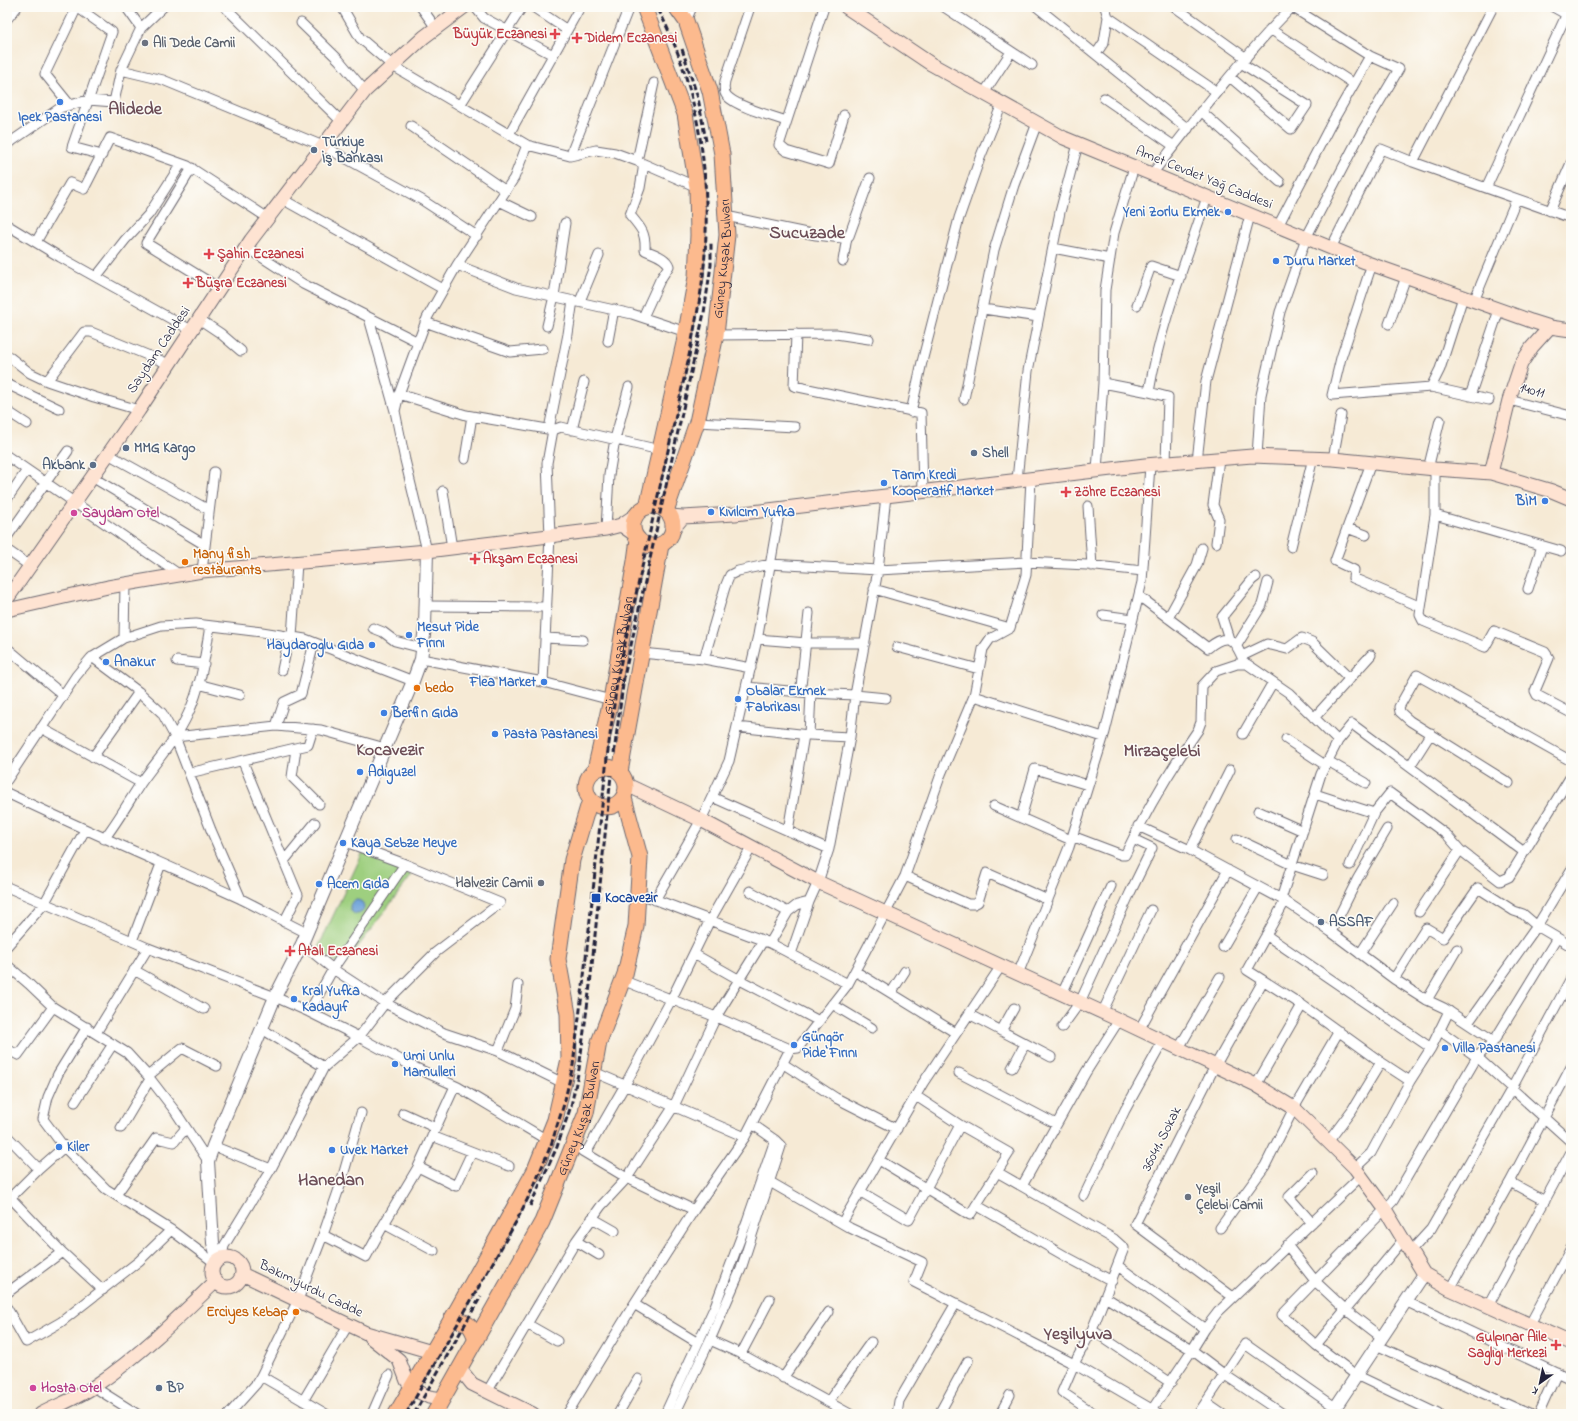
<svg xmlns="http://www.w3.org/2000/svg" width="1578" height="1421" viewBox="0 0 1578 1421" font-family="'Indie Flower',sans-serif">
	<rect width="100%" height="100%" fill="#fdfcf7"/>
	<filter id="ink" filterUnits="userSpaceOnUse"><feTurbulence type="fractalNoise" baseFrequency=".025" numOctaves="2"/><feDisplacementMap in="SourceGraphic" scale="8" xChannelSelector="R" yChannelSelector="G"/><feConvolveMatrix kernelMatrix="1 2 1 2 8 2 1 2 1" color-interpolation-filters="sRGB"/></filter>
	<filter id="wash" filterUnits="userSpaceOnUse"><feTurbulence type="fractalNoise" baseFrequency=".012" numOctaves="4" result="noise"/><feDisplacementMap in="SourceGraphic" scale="16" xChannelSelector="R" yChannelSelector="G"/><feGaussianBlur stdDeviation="0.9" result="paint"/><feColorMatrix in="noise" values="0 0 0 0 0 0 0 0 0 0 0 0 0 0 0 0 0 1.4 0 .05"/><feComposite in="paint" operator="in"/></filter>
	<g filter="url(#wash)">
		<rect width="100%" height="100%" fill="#f6ead5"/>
		<path fill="#9ecf7f" stroke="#60785d" d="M363 852 412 875 342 968 318 948Z"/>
		<path fill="#6da2d9" stroke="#48628a" d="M350 907a7 7 0 1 1 14 0a7 7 0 1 1-14 0Z"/>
	</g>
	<g filter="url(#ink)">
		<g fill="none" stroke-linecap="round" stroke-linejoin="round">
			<g stroke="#6c6871" stroke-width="11">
				<path id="minor" d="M126 7 141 28
					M225 7 342 122
					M342 7 360 38 393 66 527 145 570 156 596 150 615 153 637 161 697 187
					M421 7 436 28
					M475 7 484 18 553 55
					M533 7 567 30
					M750 7 725 81C724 86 723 92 727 96 737 107 772 116 786 121
					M824 7 779 145 786 151 829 164 844 115
					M944 7 1032 65
					M1037 7 1188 129
					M1175 7 1246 58
					M1553 7 1571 17
					M1108 17 1217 92
					M7 19 17 7
					M686 21 692 7
					M301 23 339 60 365 91
					M1270 29 1354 84
					M1096 54 1104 42 1108 17 1105 7
					M121 70 163 80 323 146 422 200 477 236
					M1230 77 1291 129 1307 105 1241 63
					M984 93 1011 52
					M1104 98 1174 146
					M70 105 45 74 77 7 112 32 72 147 102 155
					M460 105 522 7
					M1201 111 1280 182
					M411 126 506 191
					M509 134 580 7
					M7 146 12 141 60 108 88 100 114 102 121 70 141 28 163 7
					M570 156 629 7
					M637 161 654 83
					M1413 162 1493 7
					M192 168 146 243 219 288
					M1152 174C1197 117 1241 59 1292 7
					M1486 188 1570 7
					M282 199 443 289
					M499 201 532 217
					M1550 211 1571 163
					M726 216 816 235 842 238 849 236 870 178
					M7 225 60 257 191 330
					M1278 226 1330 126 1370 56
					M36 242 70 183 84 189 110 138 188 166 268 218
					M246 247 303 284 418 342
					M1053 248 1110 259
					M1331 248 1381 149 1413 162 1571 218
					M843 261 847 237
					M1372 264 1341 358 1332 395 1431 387 1440 369 1463 297
					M457 265 516 288 632 314 686 332
					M96 277 125 240 149 214 181 164
					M580 301 599 255
					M1474 301 1516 200
					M1137 305 1151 266 1181 276
					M983 309 1038 317
					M643 317 660 280 669 266C666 257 653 254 645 250 646 233 641 228 630 215L640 188 644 164
					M369 318 395 411 405 460 427 551
					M199 319 220 333 241 351
					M425 322 510 352 543 349
					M1389 324 1406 277
					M547 326 554 296 565 223
					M796 334 794 386 921 413 923 492
					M716 335 836 334 869 339
					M608 341 614 309
					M7 355 30 373 47 381 94 397 139 410
					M47 381 84 332H91L169 364
					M1103 383 1149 392 1168 397 1166 463
					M7 384 59 409
					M1431 387 1489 400
					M1149 392C1160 325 1186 261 1207 197
					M399 394 466 415 553 430 561 427 660 450
					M1470 396 1499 310
					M964 399 994 250 1014 185 1037 123
					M1509 400 1571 416
					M7 411 27 424
					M395 411 399 394 427 318 457 265 514 178 527 145
					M911 412 922 362 959 218 980 158 1002 104
					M697 422 795 427
					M549 429 568 334 573 300
					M572 430 584 382
					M108 454 209 510
					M7 456 180 575
					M1257 456 1261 395 1280 312 1306 238 1361 133 1399 69 1370 56 1292 7
					M465 459 472 416
					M1333 459 1341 415
					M1197 461 1206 381 1250 215
					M1371 463 1335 561 1354 570 1353 578 1421 607
					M1428 469 1440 420
					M1435 469V515L1421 608 1420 615 1423 621 1485 647 1494 631 1545 652 1549 658 1535 691 1537 695 1571 713
					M1097 471 1103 383 1105 290 1114 233 1134 167
					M92 477 205 545
					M1017 480 1028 371 1060 212 1078 144
					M443 491 452 548
					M7 499 27 470
					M1088 506 1092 566
					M1435 515 1561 551
					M1347 528 1366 535
					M606 529 609 475 615 439 629 387
					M7 537 68 451
					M1216 543 1219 519 1213 505 1219 459
					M1291 547 1313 458
					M7 550 30 566
					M202 571 214 472
					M874 589 1010 628
					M1528 589 1542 546
					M1139 596 1208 648C1231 629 1236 643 1245 664
					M427 606 547 607
					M1103 615 1133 619
					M1168 618 1197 565 1202 548
					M373 628 383 632 395 641 422 648
					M292 637 297 563
					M124 638 125 584
					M545 638 583 640
					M757 639 807 643H865
					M1229 639 1222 617 1252 580 1256 577
					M1237 645 1262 605 1268 582
					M897 647 979 669
					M7 648 63 695
					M641 653 704 659 751 668
					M1242 656 1267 644 1287 649 1302 638 1312 642 1350 679
					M92 657 139 692 162 713 175 737 211 830 241 899
					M421 659 543 682 611 700
					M704 659 725 587 730 575 738 571 770 564 878 570 1026 562 1087 565 1143 571
					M177 661 204 664
					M282 670 289 637
					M543 682 550 536 547 463 553 430
					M198 684 240 695
					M801 686 809 613
					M746 687 811 693 855 695 886 698
					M974 696 1103 737
					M1314 718 1371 655
					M276 726 284 702 301 694 314 643
					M737 727 809 735 811 693
					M41 728 141 783
					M1243 734 1273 682
					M809 735 850 737
					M175 737 276 726 321 730 385 748
					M1286 739 1325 765
					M296 749 292 777 319 804
					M93 757 139 692
					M1328 761 1366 783
					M243 762 298 895 284 922
					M1410 766 1431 733
					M1230 770 1190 850 1285 901 1331 932 1394 979 1427 1000 1444 1008 1494 1041
					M189 773 308 745 313 729
					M7 780 76 676 91 658 124 638 161 626 196 624 262 632 305 639 413 681
					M1509 783 1410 721 1400 712 1399 707 1417 675 1571 761
					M7 793C84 830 162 863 239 898 262 909 284 922 307 933
					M1315 794 1374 813
					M712 797 829 849
					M994 806 1071 840
					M1258 811 1303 831
					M1021 818 1035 769 1088 785
					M1138 826 1190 850
					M788 831 804 735
					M1072 836 1122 855H1125C1146 811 1170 770 1198 730L1201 722 1202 686 1216 671 1237 664H1247L1289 693 1338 741
					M104 839C118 821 129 801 141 783 157 760 176 740 188 714 201 687 205 656 210 626
					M1237 839 1292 865 1323 875
					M284 861 315 823
					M1350 865 1374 813 1390 793 1447 835 1460 850 1500 881 1509 877 1571 776
					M905 876 968 904H974L978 902 987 873 1048 900
					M7 887 148 948 275 997 309 1012 359 1037 412 1066 458 1087 547 1140
					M750 891 788 912
					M638 893 770 943 848 984
					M1281 899 1321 774 1338 741 1352 724 1524 852
					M655 900 701 820 729 761 758 635 780 508
					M1285 901 1247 970 1302 1005 1381 1062 1410 1081
					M1419 912 1460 850
					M1331 932 1358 878 1387 829
					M1266 935 1431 1048
					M132 941 161 864
					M770 943 788 912 797 905 809 902
					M302 944 333 969 385 1003 444 1033 498 1051 563 1083
					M7 946 44 904 85 830
					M1223 947 1258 887
					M694 954 738 979 819 1021
					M791 954 809 902 818 882 829 849 850 737 855 695 878 570 886 496
					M1360 954 1393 903
					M7 965 29 984 53 1007 127 1053 148 1076 175 1111 208 1161
					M134 970 204 1009
					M855 971 956 1033
					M1018 974 1069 847 1105 732 1142 582 1150 465
					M1394 979 1426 928 1443 938 1478 888 1514 911 1523 914 1537 926 1571 946
					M622 980 716 1017 790 1049
					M891 993 905 971
					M1062 994 1111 886
					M1427 1000 1457 949
					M832 1004 872 1028
					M309 1012 333 969 405 864
					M1102 1013 1151 910
					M969 1014 1051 1057
					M1468 1023 1537 926 1571 870
					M87 1027 58 1074 48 1097 43 1119 64 1147 106 1189 171 1230 215 1263
					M1062 1027 1080 1002 1130 893 1152 848 1133 839
					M262 1029 324 1067
					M1139 1030 1228 870
					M1439 1030 1477 1057 1571 1142
					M1001 1031 1014 1008
					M96 1033 148 948
					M1179 1048 1220 977
					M7 1049 18 1055 53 1007
					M498 1051 515 1009 518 985
					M782 1063 836 1098 897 1129
					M1012 1068 1025 1044
					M594 1072 745 1137
					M959 1073 1056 1124
					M148 1076 182 1048 217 1066
					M1256 1085 1302 1005
					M75 1102 113 1044
					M403 1113 436 1128
					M121 1128 150 1079
					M7 1136 39 1169
					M432 1136 509 1166
					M1328 1142 1352 1110 1381 1062
					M213 1146 271 1169
					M582 1151 627 1178 694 1210
					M586 1153 625 1085 671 1000 709 922 751 848
					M879 1160 970 1215 1009 1153 960 1125
					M418 1167 456 1186 472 1152
					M1355 1168 1371 1153 1410 1081 1431 1048 1449 1011
					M997 1172 1114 1239 1124 1248 1092 1330 1074 1364 1062 1392 1095 1414
					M770 1182 850 1228 922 1262 914 1282 1074 1364 1160 1414
					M1510 1182 1545 1201
					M1022 1186 1086 1072 1119 1020
					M861 1192 909 1220 960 1125 916 1096
					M7 1194 62 1252 103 1290
					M116 1195 156 1138 174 1142 186 1128
					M1084 1196 1125 1110 1163 1041
					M11 1197 39 1169 64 1147
					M976 1205 1065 1256 1112 1281
					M592 1218 615 1231
					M842 1223 923 1083 1001 966
					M1312 1223 1289 1197 1313 1173
					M384 1224 434 1251
					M1220 1228 1265 1166 1294 1108 1339 1031
					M323 1235 366 1257 384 1224 418 1167 455 1086
					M576 1241 599 1255
					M1287 1245 1316 1282 1346 1310 1381 1337
					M1410 1252 1431 1229 1512 1088 1571 978
					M222 1257 224 1246 271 1169 324 1067 359 1037 385 1003 436 952 500 903 405 864 346 842
					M1118 1266 1205 1329
					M1450 1289 1510 1182 1571 1067
					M7 1293 62 1252
					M1105 1297 1192 1350 1225 1375 1283 1414
					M1233 1297 1135 1224 1215 1066 1263 981
					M1405 1301 1571 1379
					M634 1304 698 1343
					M1488 1306 1571 1152
					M7 1308 26 1342 61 1322 139 1261 171 1230
					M527 1324 557 1341
					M1530 1324 1571 1248
					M1092 1330 1171 1383
					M710 1340 741 1354 850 1414
					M1316 1345 1403 1240
					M1376 1345 1529 1414
					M741 1354 770 1299
					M261 1376 326 1414
					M783 1378 829 1312
					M94 1387 137 1414
					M487 1392 576 1241 601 1206 627 1178 674 1106 716 1017 763 941
					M303 1401 348 1325
					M828 1402 871 1342
					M1206 1403 1222 1414
					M229 1414 256 1384 261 1376 298 1300 323 1235 340 1186 361 1113
					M372 1414 389 1375
					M567 1414 634 1304 694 1210 745 1137 790 1049 798 1048 848 984 905 876 941 774 974 696 983 649 990 639 1010 628 1026 575 1031 479
					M618 1414 638 1379
					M665 1414 715 1306 747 1221 775 1140
					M675 1414 710 1340 741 1269 781 1146 775 1140 752 1124
					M897 1414 899 1401 956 1303
					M939 1414 968 1361
					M1000 1414 1010 1395
					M1149 1414 1192 1350 1205 1329 1218 1312 1361 1176
					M1198 1414 1245 1344 1335 1407
					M1438 1414 1356 1375 1316 1345 1282 1315 1393 1201 1477 1057 1494 1041 1557 938
					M1538 1414 1557 1372"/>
			</g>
			<g stroke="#6c6871" stroke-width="14">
				<path id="tertiary" d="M218 1260 213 1243 208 1161 213 1146 275 997 302 944 413 681 421 659 425 627 427 551
					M1331 1414 1424 1274"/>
			</g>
			<g stroke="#6c6871" stroke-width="15">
				<path id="secondary" d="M846 7 931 64 1064 138 1365 262 1531 321 1550 327 1571 330
					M1491 473 1509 400 1521 364 1532 347 1550 327
					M671 516 683 517 735 514 1145 465 1252 456 1333 459 1435 469 1491 473 1552 491 1571 499
					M621 525 634 534
					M673 529 683 517
					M7 599 139 410 251 240 365 91 424 37 464 7
					M7 610 108 587 202 571 427 551 606 529 621 525 636 515
					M627 785 701 820 818 882 1119 1020 1256 1085 1294 1108 1355 1168 1385 1209 1424 1274 1450 1289 1571 1343
					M212 1272a15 15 0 1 1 30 0a15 15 0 1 1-30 0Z
					M242 1274 366 1333 432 1352
					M370 1337 399 1360 407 1381 415 1390 429 1397 442 1399
					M460 1369 472 1384 533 1414
					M41 1414C58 1405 79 1397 95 1386 139 1356 178 1318 216 1281"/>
			</g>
			<g stroke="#6c6871" stroke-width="17">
				<g id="primary">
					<path d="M644 7 685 114 697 187 698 235 696 277 684 343 647 507"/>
					<circle cx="653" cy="526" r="20"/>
					<path id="s1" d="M666 511 697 422 716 335 727 235 722 154 710 91 686 21 676 7"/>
					<circle cx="606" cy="787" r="20"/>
					<path id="s2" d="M595 770 611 700 635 561 638 539"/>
					<path d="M620 772 661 545"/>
					<path d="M451 1320C467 1319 472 1326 476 1340"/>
					<path d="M396 1414 458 1308 534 1172 555 1120 569 1059 568 1014 558 959 572 860 590 800"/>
					<path id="s3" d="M434 1414 542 1222 586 1113 599 1042 625 974 636 926 640 857 624 798"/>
				</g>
			</g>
			<use href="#minor" stroke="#fff" stroke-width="9"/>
			<use href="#tertiary" stroke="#fff" stroke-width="12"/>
			<use href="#secondary" stroke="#fee3d2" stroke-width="13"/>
			<use href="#primary" stroke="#fcba8e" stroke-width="15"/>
			<path stroke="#22223b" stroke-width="3" stroke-dasharray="6 3" stroke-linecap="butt" d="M682 49 698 98 706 141
				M614 753 624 677 704 313 711 265V241
				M530 1206 557 1147 571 1106 579 1069 590 985 611 775
				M406 1414 516 1222 534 1186 551 1145 564 1104 573 1065 583 986 607 758 618 675 688 361C694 330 701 298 704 266 712 178 699 86 657 7
				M414 1414 481 1296"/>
		</g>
	</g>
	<g fill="#e0444e" stroke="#fdfcf7" stroke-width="1.5">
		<path d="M553 28h4v4h4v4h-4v4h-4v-4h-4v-4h4z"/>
		<path d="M575 32h4v4h4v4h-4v4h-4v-4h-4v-4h4z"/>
		<path d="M207 248h4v4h4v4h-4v4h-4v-4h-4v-4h4z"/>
		<path d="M186 277h4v4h4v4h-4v4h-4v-4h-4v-4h4z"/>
		<path d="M1064 486h4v4h4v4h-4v4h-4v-4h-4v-4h4z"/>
		<path d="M473 553h4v4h4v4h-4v4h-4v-4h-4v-4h4z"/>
		<path d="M288 945h4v4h4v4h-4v4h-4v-4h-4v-4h4z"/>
		<path d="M1554 1339h4v4h4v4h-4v4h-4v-4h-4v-4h4z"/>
	</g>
	<g fill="#6b7280" stroke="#fdfcf7" stroke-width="1.5">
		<circle cx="145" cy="43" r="4"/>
		<circle cx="541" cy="883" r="4"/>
		<circle cx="1188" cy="1197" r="4"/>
	</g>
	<g fill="#3f7fe0" stroke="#fdfcf7" stroke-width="1.5">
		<circle cx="60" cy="102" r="4"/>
		<circle cx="1228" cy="212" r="4"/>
		<circle cx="1276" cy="261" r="4"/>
		<circle cx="884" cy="483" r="4"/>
		<circle cx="1545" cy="501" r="4"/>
		<circle cx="711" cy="512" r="4"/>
		<circle cx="409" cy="635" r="4"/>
		<circle cx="372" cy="645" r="4"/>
		<circle cx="106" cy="662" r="4"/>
		<circle cx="544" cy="682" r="4"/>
		<circle cx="738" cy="699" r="4"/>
		<circle cx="384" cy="713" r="4"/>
		<circle cx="495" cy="734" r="4"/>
		<circle cx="360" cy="772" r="4"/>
		<circle cx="343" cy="843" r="4"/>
		<circle cx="319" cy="884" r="4"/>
		<circle cx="294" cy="999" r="4"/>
		<circle cx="794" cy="1045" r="4"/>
		<circle cx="1445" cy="1048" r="4"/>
		<circle cx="395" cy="1064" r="4"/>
		<circle cx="59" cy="1147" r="4"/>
		<circle cx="332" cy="1150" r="4"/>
	</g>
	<g fill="#5c6f8a" stroke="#fdfcf7" stroke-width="1.5">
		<circle cx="314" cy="150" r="4"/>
		<circle cx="126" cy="448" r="4"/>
		<circle cx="974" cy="453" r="4"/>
		<circle cx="93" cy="465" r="4"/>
		<circle cx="1321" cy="922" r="4"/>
		<circle cx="159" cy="1388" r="4"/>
	</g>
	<g fill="#d1479c" stroke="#fdfcf7" stroke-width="1.5">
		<circle cx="74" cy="513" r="4"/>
		<circle cx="33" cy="1388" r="4"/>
	</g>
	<g fill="#e8710a" stroke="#fdfcf7" stroke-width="1.5">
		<circle cx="185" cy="562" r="4"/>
		<circle cx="417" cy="688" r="4"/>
		<circle cx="296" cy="1312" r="4"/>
	</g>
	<rect fill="#1a4fb4" stroke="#fdfcf7" stroke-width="1.5" x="591" y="893" width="10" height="10" rx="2"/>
	<g text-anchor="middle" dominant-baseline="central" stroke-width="3" stroke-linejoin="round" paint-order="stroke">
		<g font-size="14" font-weight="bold" fill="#be3a42" stroke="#fdfcf7" text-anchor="start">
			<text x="547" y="34" text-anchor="end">Büyük Eczanesi</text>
			<text x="585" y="38">Didem Eczanesi</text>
			<text x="217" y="254">Şahin Eczanesi</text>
			<text x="196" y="283">Büşra Eczanesi</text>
			<text x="1074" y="492">Zöhre Eczanesi</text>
			<text x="483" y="559">Akşam Eczanesi</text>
			<text x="298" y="951">Atalı Eczanesi</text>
			<text x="1547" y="1337" text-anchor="end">Gulpınar Aile<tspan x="1547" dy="16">Saglıgı Merkezi</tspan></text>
		</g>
		<g font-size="14" font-weight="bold" fill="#5b616d" stroke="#fdfcf7" text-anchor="start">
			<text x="153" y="43">Ali Dede Camii</text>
			<text x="533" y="883" text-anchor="end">Halvezir Camii</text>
			<text x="1196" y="1189">Yeşil<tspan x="1196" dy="16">Çelebi Camii</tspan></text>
		</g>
		<g font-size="14" font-weight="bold" fill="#366cbe" stroke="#fdfcf7" text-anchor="start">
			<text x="60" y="117" text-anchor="middle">Ipek Pastanesi</text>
			<text x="1220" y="212" text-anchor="end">Yeni Zorlu Ekmek</text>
			<text x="1284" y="261">Duru Market</text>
			<text x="892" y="475">Tarım Kredi<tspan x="892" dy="16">Kooperatif Market</tspan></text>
			<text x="1537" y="501" text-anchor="end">BİM</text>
			<text x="719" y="512">Kıvılcım Yufka</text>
			<text x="417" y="627">Mesut Pide<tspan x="417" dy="16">Fırını</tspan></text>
			<text x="364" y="645" text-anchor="end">Haydaroglu Gıda</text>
			<text x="114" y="662">Anakur</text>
			<text x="536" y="682" text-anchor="end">Flea Market</text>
			<text x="746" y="691">Obalar Ekmek<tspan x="746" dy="16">Fabrikası</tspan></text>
			<text x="392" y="713">Berfin Gıda</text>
			<text x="503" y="734">Pasta Pastanesi</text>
			<text x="368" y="772">Adıguzel</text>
			<text x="351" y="843">Kaya Sebze Meyve</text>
			<text x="327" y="884">Acem Gıda</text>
			<text x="302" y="991">Kral Yufka<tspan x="302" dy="16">Kadayıf</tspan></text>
			<text x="802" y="1037">Güngör<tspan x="802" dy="16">Pide Fırını</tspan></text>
			<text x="1453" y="1048">Villa Pastanesi</text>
			<text x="403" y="1056">Umi Unlu<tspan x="403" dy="16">Mamulleri</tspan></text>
			<text x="67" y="1147">Kiler</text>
			<text x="340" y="1150">Uvek Market</text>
		</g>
		<g font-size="14" font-weight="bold" fill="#4e5e75" stroke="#fdfcf7" text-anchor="start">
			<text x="322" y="142">Türkiye<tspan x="322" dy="16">İş Bankası</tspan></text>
			<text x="134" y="448">MMG Kargo</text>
			<text x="982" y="453">Shell</text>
			<text x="85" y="465" text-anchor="end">Akbank</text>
			<text x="1329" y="922">ASSAF</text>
			<text x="167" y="1388">BP</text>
		</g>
		<g font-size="14" fill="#22223b" stroke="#fdfcf7">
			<text transform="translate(1204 178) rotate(22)">Amet Cevdet Yağ Caddesi</text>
			<text stroke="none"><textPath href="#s1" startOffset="260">Güney Kuşak Bulvarı</textPath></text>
			<text transform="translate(159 350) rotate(-56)">Saydam Caddesi</text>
			<text transform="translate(1532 391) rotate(14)">14011</text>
			<text stroke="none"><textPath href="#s2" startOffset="117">Güney Kuşak Bulvarı</textPath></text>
			<text stroke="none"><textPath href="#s3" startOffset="331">Güney Kuşak Bulvarı</textPath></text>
			<text transform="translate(1162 1139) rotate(-63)">36041. Sokak</text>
			<text transform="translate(311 1289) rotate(26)">Bakımyurdu Cadde</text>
		</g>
		<g font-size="14" font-weight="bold" fill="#b23c85" stroke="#fdfcf7" text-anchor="start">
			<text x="82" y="513">Saydam Otel</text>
			<text x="41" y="1388">Hosta Otel</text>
		</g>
		<g font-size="14" font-weight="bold" fill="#c56008" stroke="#fdfcf7" text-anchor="start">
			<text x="193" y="554">Many fish<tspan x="193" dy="16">restaurants</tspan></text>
			<text x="425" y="688">bedo</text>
			<text x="288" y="1312" text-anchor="end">Erciyes Kebap</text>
		</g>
		<g font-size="14" font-weight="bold" fill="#164399" stroke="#fdfcf7" text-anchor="start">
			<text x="605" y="898">Kocavezir</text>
		</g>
		<g font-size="18" font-weight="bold" fill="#6d4e57" stroke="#fdfcf7">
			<text x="135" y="110">Alidede</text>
			<text x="807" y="234">Sucuzade</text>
			<text x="390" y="751">Kocavezir</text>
			<text x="1162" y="752">Mirzaçelebi</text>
			<text x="331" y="1181">Hanedan</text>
			<text x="1078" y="1335">Yeşilyuva</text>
		</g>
	</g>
	<rect width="1578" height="1421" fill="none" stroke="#fdfcf7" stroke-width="24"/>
	<g transform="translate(1540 1383) rotate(213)" stroke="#fdfcf7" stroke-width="3" paint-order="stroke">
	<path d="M0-3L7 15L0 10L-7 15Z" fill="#22223b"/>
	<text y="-6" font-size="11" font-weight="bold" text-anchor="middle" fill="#22223b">K</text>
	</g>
</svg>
